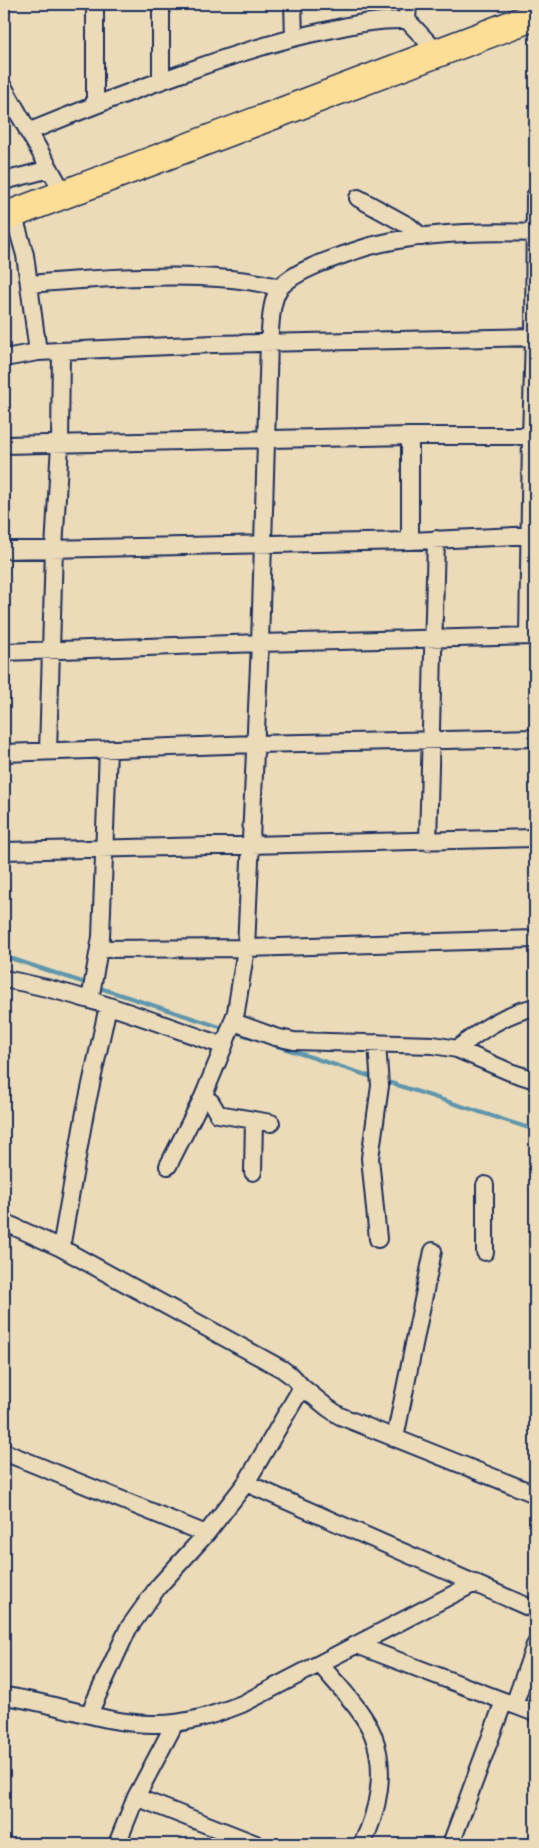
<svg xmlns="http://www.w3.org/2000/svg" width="539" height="1848" viewBox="0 0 539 1848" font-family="Pangolin,sans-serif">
	<rect width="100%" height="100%" fill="#ecdbb8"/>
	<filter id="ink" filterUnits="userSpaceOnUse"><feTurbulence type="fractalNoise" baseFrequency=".02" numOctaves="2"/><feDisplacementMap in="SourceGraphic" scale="10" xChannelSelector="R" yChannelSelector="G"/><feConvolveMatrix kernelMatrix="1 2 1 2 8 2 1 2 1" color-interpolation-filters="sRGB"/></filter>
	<g filter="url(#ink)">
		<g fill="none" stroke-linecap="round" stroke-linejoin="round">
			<path stroke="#5e96ad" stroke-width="4" d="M4 956 82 982
				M103 989 220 1027
				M241 1034 263 1041
				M274 1045 369 1076
				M391 1083 535 1130"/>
			<g stroke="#1b2f5e" stroke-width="20">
				<path id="street" d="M161 4V81
					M293 4 294 37
					M407 20 408 4
					M4 88 64 194
					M95 104V4
					M28 132C79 111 129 92 180 74 229 56 277 40 329 30 355 24 380 19 407 20L438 53
					M4 181 50 169
					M358 198 409 226 422 237
					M13 213 25 255 38 352
					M30 284C86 279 143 275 200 277 227 278 253 280 280 288
					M4 358 38 352 214 344 535 337
					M410 436V541
					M4 445 410 436H535
					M4 550 410 541 535 535
					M528 636 531 437 534 337 535 196
					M4 652 260 643 535 636
					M48 751 54 549 60 444 61 351
					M4 753 255 744 535 738
					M428 842 436 539
					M4 851 535 838
					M100 949 246 948 535 939
					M4 979C79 992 152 1021 224 1046L203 1097 168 1166
					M90 1000 101 937 108 749
					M234 1022 275 1037 294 1041 433 1045 457 1049 510 1072 535 1080
					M377 1043 380 1086 370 1158 378 1239
					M224 1046 236 1012 246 948 260 643 269 342C271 326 270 303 279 289 288 277 307 269 321 263 341 256 362 247 383 243 432 232 485 231 535 233
					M457 1049C481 1030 504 1014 535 1007
					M203 1097 211 1102 218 1114 271 1123
					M253 1172 254 1120
					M4 1222 61 1248 282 1369 293 1377 302 1387 246 1483 206 1534 158 1587 128 1629 89 1714
					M61 1248 85 1112 108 1006
					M485 1252V1185
					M302 1387 328 1408 340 1416 535 1494
					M395 1438 433 1251
					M4 1452 206 1534
					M246 1483 535 1610
					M357 1645 535 1713
					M320 1664C337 1685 363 1710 373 1735 387 1770 378 1812 362 1844
					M4 1696C54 1702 103 1724 153 1724 184 1725 214 1715 242 1704L475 1583
					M514 1705 535 1645
					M136 1797 256 1844
					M117 1844 136 1797 175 1723
					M451 1844 504 1701"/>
			</g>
			<g stroke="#1b2f5e" stroke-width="31">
				<path id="highway" d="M4 217 535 16"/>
			</g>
			<use href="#street" stroke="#ecdbb8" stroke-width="16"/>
			<use href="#highway" stroke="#fdde96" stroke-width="28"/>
		</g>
	</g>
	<rect width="539" height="1848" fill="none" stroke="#ecdbb8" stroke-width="20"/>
	<rect x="10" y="10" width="519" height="1828" fill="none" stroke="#1b2f5e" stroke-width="2" filter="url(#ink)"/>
</svg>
